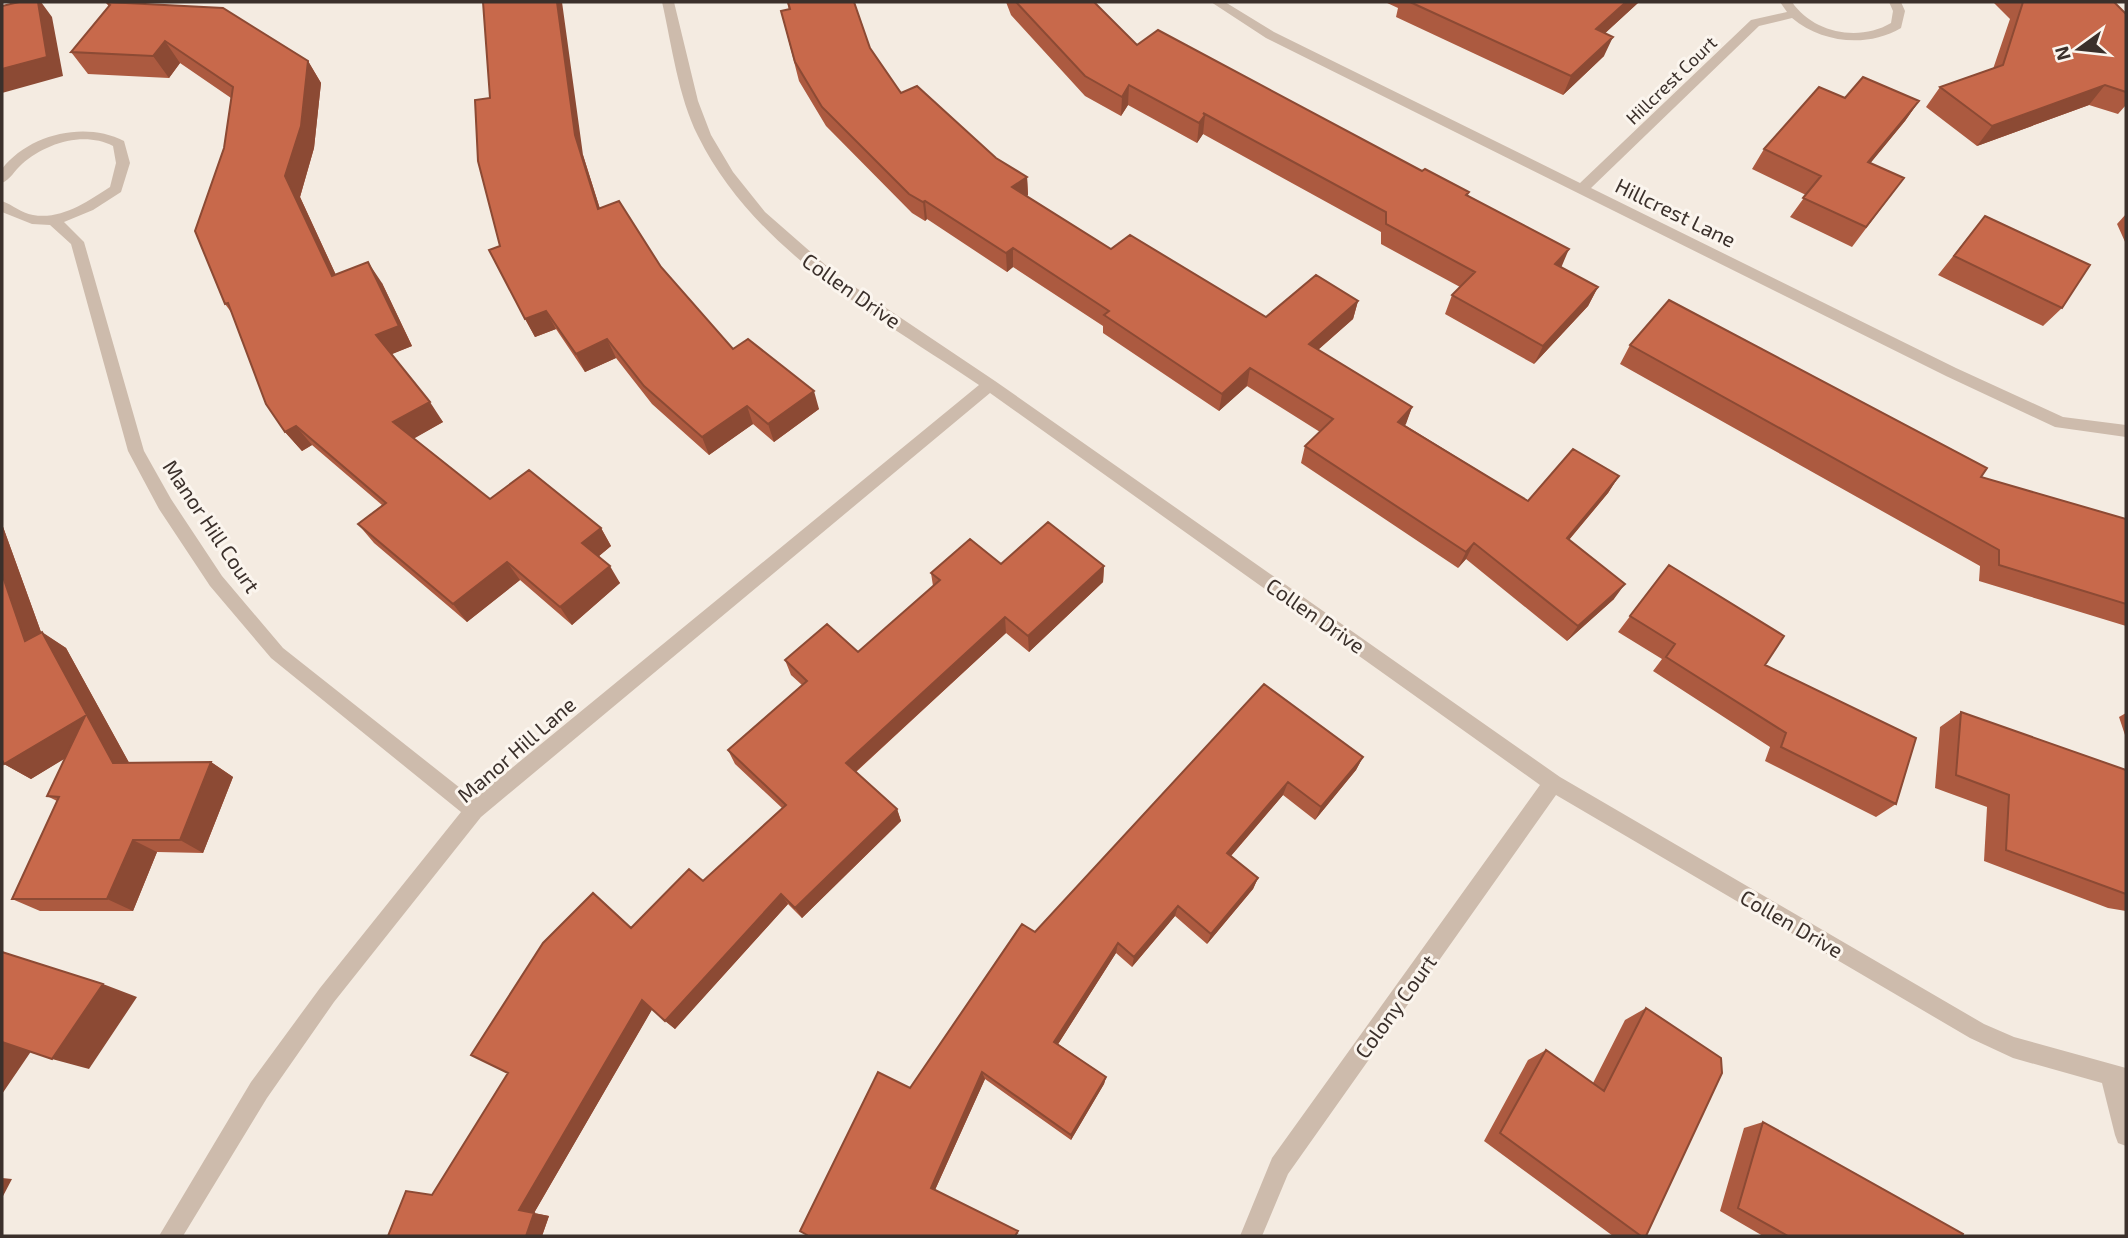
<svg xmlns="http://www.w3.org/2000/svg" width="2128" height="1238" viewBox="0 0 2128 1238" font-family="'Exo 2',sans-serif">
	<rect width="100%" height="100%" fill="#f4ebe1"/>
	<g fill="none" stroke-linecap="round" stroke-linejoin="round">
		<path fill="#cdbbac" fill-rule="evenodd" d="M662 2H674L698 101 711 135 733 172 765 212 837 275 995 381 1560 777 1984 1024 2014 1037 2126 1068V1146L2118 1143 2115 1135 2102 1083 2013 1058 1970 1038 1556 795 1288 1174 1262 1236H1240L1272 1158 1540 785 990 393 481 817 334 1002 267 1098 183 1236H159L251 1082 320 988 461 812 271 658 210 586 159 509 128 451 71 244 50 225 32 224 2 212V201C13 205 21 213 33 215 61 220 87 202 110 187L116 163 113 146C84 131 46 143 22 164 15 170 10 180 2 183V169C29 134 85 121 124 141L130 163 121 192 93 210 64 222 84 242 144 451 171 499 222 576 283 648 474 799 979 385C877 316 755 251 698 136 678 96 672 46 662 2Z
			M1211 2H1225L1274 32 1580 183 1751 20 1787 12 1780 2H1792C1813 33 1859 42 1891 23L1893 11 1889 2H1901L1905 11 1901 28C1867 48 1822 43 1792 18L1759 26 1591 188 1956 368 2063 417 2126 425V437L2055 427 1946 376 1266 38Z"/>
	</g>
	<path fill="#ac5a40" d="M106 2 308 61 321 83 314 148 300 197 336 275 382 283 412 346 391 354 443 422 414 438 490 499 601 528 611 546 599 556 620 583 572 625 520 580 467 622 374 543 358 524 382 505 312 445 302 451 285 432 231 312 225 304 224 148 231 98 180 63 169 78 88 74 71 52 109 7Z
		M787 2H854L870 48 901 93 996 158 1027 177 1028 195 1027 196 1111 249 1266 317 1358 301 1353 319 1318 350 1412 407 1405 425 1528 501 1619 476 1608 493 1569 540 1614 599 1567 641 1466 559 1458 568 1301 463 1305 446 1320 432 1247 386 1219 411 1103 333V326L1013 267 1007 272 927 219 925 221 912 213 826 126 799 81 781 11 789 10Z
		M1006 2H1094L1137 45 1469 192 1468 195 1561 267 1598 287 1588 306 1534 364 1445 314 1452 295 1460 287 1381 244V232L1203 134 1197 143 1128 105 1121 116 1085 96 1011 15Z
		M1385 2H1639L1605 33 1604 56 1563 95 1396 17 1398 8Z
		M1993 2H2114L2126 14V105L2118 114 2089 105 1977 146 1926 107 1940 87 1993 69 2010 19Z
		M1845 98 1919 101 1905 121 1870 163 1904 178 1852 247 1790 217 1806 195 1752 169 1764 149Z
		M583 155 600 209 661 267 733 349 819 409 774 442 753 424 709 455 652 404 616 358 585 372 556 329 535 337 489 250 500 246Z
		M2126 214V244L2117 224Z
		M1985 216 2062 308 2043 326 1938 275Z
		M1630 345 1981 477 2126 519V626L1979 581 1980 566 1620 364Z
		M2 524 41 632 66 648 129 763 211 762 233 777 203 853 157 852 133 911H40L12 899 57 801 47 796 65 758 31 779 4 764 2 760Z
		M1001 564 1104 566 1103 582 1029 652 1006 633 856 772 897 809 901 821 802 918 788 904 675 1029 652 1009 534 1213 549 1216 542 1236H388L432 1195 631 928 703 881 782 808 735 764 728 750 802 685 791 675 785 660 858 652 933 586 931 573Z
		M1669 565 1765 665 1896 804 1876 817 1765 761 1770 747 1653 671 1662 659 1618 632Z
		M1264 684 1363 757 1356 770 1315 820 1283 795 1231 856 1258 878 1253 889 1207 944 1175 916 1132 967 1116 953 1058 1044 1106 1077 1104 1084 1071 1140 985 1079 935 1190 1019 1234 807 1236 910 1088 1035 932Z
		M1961 712 2126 770V911L2108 908 1984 861 1987 807 1935 788 1940 727Z
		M2126 713V738L2119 717Z
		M1646 1008V1236H1613L1484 1141 1528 1060 1546 1050 1593 1083 1625 1020Z
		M1763 1122 1962 1236H1763L1720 1211 1744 1128Z"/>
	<path fill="#8c4a34" d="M38 2H41L52 17 63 76 2 93V69Z
		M557 2H562L583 155 606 228 598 209 575 135Z
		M1626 2H1639L1588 49 1596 29Z
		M1613 37 1604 56 1563 95 1571 76Z
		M165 41 180 63 169 78 153 56Z
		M308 61 321 83 314 148 300 197 346 297 332 276 285 176Z
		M1129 85 1128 105 1121 116 1122 97Z
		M2105 85 2089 105 1977 146 1992 126Z
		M1919 101 1905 121 1855 182 1868 162Z
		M1205 115 1203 134 1197 143 1199 123Z
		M1027 177 1028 195 1013 206 1012 187Z
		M925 201 927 219 925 221 923 202Z
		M1013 248V267L1007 272 1006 253Z
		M1569 249 1561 268 1555 264Z
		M368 262 382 283 412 346 390 355 376 335Z
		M1598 287 1588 306 1534 364 1543 346Z
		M1358 301 1353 319 1304 362 1309 344Z
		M546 311 556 329 535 337 525 319Z
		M607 339 616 358 585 372 576 354Z
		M1250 368 1247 386 1219 411 1222 394Z
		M814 391 819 409 774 442 768 424Z
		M430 402 443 422 408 442 393 422Z
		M747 406 753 424 709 455 702 437Z
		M1412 407 1406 424 1392 439 1398 422Z
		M296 426 312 445 302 451 285 432Z
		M1619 476 1608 493 1557 554 1567 538Z
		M2 524 50 657 25 641 2 574Z
		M601 528 611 546 593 561 582 543Z
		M1474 543 1466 559 1458 568 1466 552Z
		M507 562 520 580 467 622 453 604Z
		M610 566 620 583 572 625 560 607Z
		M1104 566 1103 582 1029 652 1028 636Z
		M1625 584 1614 599 1567 641 1578 626Z
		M1005 617 1006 633 851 776 846 763Z
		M42 632 66 648 137 777 113 763 99 738 31 779 4 764Z
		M1363 757 1356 770 1315 820 1321 807Z
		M211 762 233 777 203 853 180 840Z
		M1288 782 1283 795 1223 865 1227 853Z
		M897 809 901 821 802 918 795 908Z
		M133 840 157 852 133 911 107 899Z
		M1258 878 1253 889 1207 944 1211 934Z
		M781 894 788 904 675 1029 665 1021Z
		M1178 906 1175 916 1132 967 1134 957Z
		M1118 943 1116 953 1055 1049 1054 1042Z
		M103 984 137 997 89 1069 52 1059Z
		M642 1000 653 1008 534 1213 549 1216 542 1236H526L519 1210Z
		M2 1042 32 1050 2 1094Z
		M982 1072 985 1079 934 1192 931 1188Z
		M1106 1077 1104 1084 1071 1140V1135Z
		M2 1178 12 1179 2 1198Z"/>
	<path fill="#c8694b" stroke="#8c4a34" stroke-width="2" d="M19 2H38L47 57 2 69V6Z
		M106 2 223 8 308 61 301 126 285 176 332 276 368 262 399 326 376 335 430 402 393 422 490 499 529 470 601 528 582 543 610 566 560 607 507 562 453 604 358 524 386 503 296 426 285 432 266 404 228 303 225 304 195 231 224 148 233 87 165 41 153 56 71 52 110 5Z
		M483 2H557L575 135 598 209 619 201 661 267 733 349 748 339 814 391 768 424 747 406 702 437 644 386 607 339 576 354 546 311 525 319 489 250 500 246 478 161 475 100 490 98Z
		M788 2H854L870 48 901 93 917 86 996 158 1027 177 1012 187 1111 249 1130 235 1266 317 1316 275 1358 301 1309 344 1412 407 1398 422 1528 501 1573 449 1619 476 1567 538 1625 584 1578 626 1474 543 1466 552 1305 446 1333 419 1250 368 1222 394 1104 315 1109 311 1013 248 1006 253 925 201 923 202 909 194 822 107 795 62 781 11 790 9Z
		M1016 2H1094L1137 45 1158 30 1422 171 1425 169 1469 192 1466 195 1569 249 1555 264 1598 287 1543 346 1452 295 1475 272 1386 224V212L1203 113 1205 115 1199 123 1129 85 1122 97 1085 76Z
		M1410 2H1626L1596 29 1613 37 1571 76Z
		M2023 2H2114L2126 14V92L2105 85 1992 126 1940 87 2003 65Z
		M1863 77 1919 101 1868 162 1904 178 1866 227 1803 198 1821 176 1764 149 1819 87 1845 98Z
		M1985 216 2090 265 2062 308 1954 256Z
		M1669 300 1987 468 1981 477 2126 519V604L1999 565V550L1630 345Z
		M1048 522 1104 566 1028 636 1005 617 846 763 897 809 795 908 781 894 665 1021 642 1000 519 1210 534 1213 526 1236H388L406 1191 432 1195 508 1073 471 1055 543 943 593 893 631 928 689 869 703 881 786 805 728 750 807 681 785 660 827 624 858 652 940 580 931 573 970 539 1001 564Z
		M1669 565 1784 636 1765 665 1916 738 1896 804 1781 747 1786 733 1666 657 1675 644 1630 616Z
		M2 574 25 641 42 632 113 763 211 762 180 840H133L107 899H12L59 797 47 796 85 716 4 764 2 760Z
		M1264 684 1363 757 1321 807 1288 782 1227 853 1258 878 1211 934 1178 906 1134 957 1118 943 1054 1042 1106 1077 1071 1135 982 1072 931 1188 1018 1231 1015 1236H807V1235L800 1231 878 1072 910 1088 1022 924 1035 932Z
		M1961 712 2126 770V894L2006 850 2009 795 1956 775Z
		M2 952 103 984 52 1059 2 1042Z
		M1646 1008 1721 1058 1722 1073 1646 1236H1641L1500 1133 1546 1050 1604 1091Z
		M1763 1122 1963 1234 1962 1236H1788L1738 1208Z"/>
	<g text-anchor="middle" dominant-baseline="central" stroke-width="6" stroke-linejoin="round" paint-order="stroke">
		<g font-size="18" fill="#3b302b" stroke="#fbf5ee">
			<text transform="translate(1671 80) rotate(-44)">Hillcrest Court</text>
		</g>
		<g font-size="21" fill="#3b302b" stroke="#fbf5ee">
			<text transform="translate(1676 212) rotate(26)">Hillcrest Lane</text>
			<text transform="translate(852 290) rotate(35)">Collen Drive</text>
			<text transform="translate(212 526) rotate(56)">Manor Hill Court</text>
			<text transform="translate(1316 615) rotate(35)">Collen Drive</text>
			<text transform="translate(516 749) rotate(-41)">Manor Hill Lane</text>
			<text transform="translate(1792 923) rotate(30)">Collen Drive</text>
			<text transform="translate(1395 1006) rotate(-54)">Colony Court</text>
		</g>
	</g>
	<rect width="2128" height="1238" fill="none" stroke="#3b302b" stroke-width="7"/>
	<g transform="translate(2079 49) rotate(255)" stroke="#fbf5ee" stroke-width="5" paint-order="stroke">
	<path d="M0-5L12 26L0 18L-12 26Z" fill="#3b302b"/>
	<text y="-10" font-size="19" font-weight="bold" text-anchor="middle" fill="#3b302b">N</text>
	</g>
</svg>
